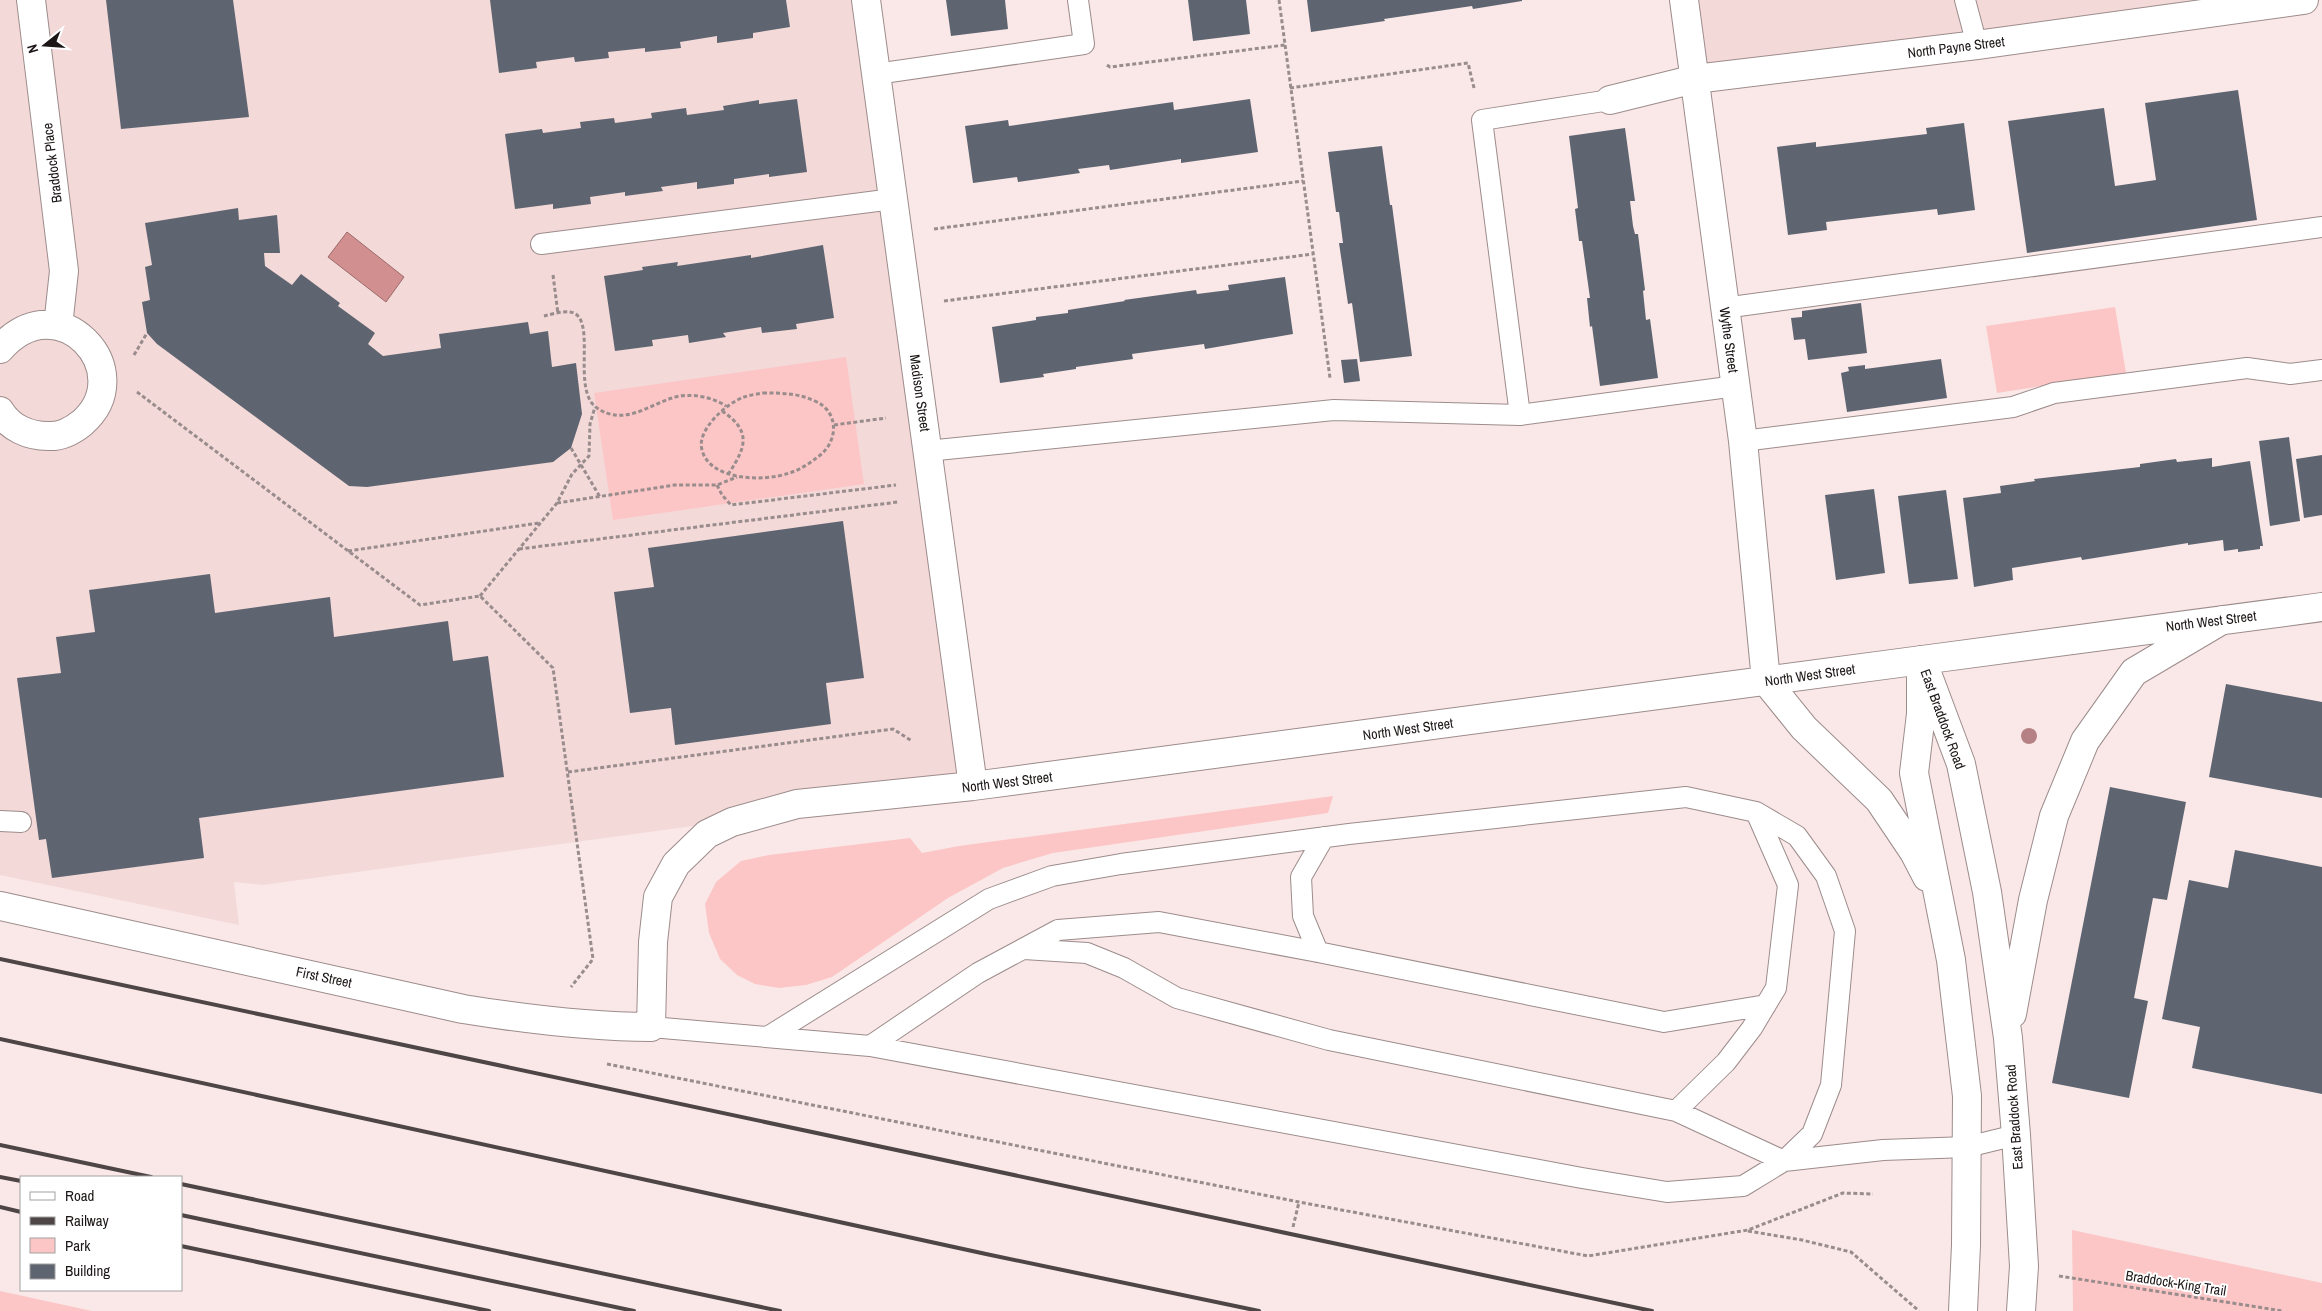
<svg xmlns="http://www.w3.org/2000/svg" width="2322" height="1311" viewBox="0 0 2322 1311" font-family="'Archivo Narrow',sans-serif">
	<rect width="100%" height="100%" fill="#fae8e8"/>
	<path fill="#f4d9d9" d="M0 0H861L969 788 263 885 234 882 239 925 0 875Z
		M1679 0H2321L1690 81Z"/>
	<path fill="#fcc6c6" d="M2115 307 2126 373 1997 393 1986 326Z
		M846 357 864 484 613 520 594 393Z
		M1333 796 1328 813 1053 853 1003 868 948 898 832 977 806 985 779 988 755 984 737 975 720 959 709 933 705 904 716 882 741 861 769 855 910 838 922 853 959 846Z
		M2072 1230 2322 1283V1311H2073Z
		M0 1291 92 1311H0Z"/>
	<path fill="#d28f90" stroke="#9b6b6b" d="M347 232 404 277 386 302 328 257Z"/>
	<path fill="#5e6571" d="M106 0H233L249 117 121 129Z
		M490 0H786L790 27 753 33V38L717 43V36L680 42 681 48 645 52V48L608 52 609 58 575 62 574 57 536 62 537 68 499 73Z
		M946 0H1005L1008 29 951 36Z
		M1188 0H1246L1250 34 1193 41Z
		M1307 0H1522V1L1473 9 1472 6 1384 19 1385 21 1311 32Z
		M2238 90 2257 220 2027 253 2008 121 2104 108 2115 186 2156 180 2145 103Z
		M797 99 807 172 769 177V174L734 179V184L697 189V182L661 187 663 191 625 196V192L590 197 591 204 553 209V204L515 209 505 134 542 129 543 133 581 128 580 122 614 118 615 123 652 118 651 113 686 108 687 115 724 110 723 106 759 100V104Z
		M1250 99 1258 152 1181 163V159L1110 170 1109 165 1078 169 1080 173 1018 182 1017 177 973 183 965 126 1008 120 1009 126 1173 102 1174 110Z
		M1964 123 1975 210 1938 215 1937 209 1826 222 1827 230 1788 235 1777 147 1816 142V147L1927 134 1926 128Z
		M1625 128 1635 201H1630L1633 226 1635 234H1638L1645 290 1643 291 1646 320 1650 319 1658 378 1600 386 1592 326 1590 327 1587 298H1590L1582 241H1579L1575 209 1578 208 1569 136Z
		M1382 146 1390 205H1392L1412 356 1360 362 1352 303 1348 304 1339 243H1343L1339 212H1336L1328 152Z
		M238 208 239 220 277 215 280 253H264L265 266 292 285 301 274 340 303 338 306 375 333 368 344 383 356 441 348 439 334 528 322 530 334 548 331 552 367 576 363 582 414 571 448 553 462 367 487 349 486 157 344 147 333 142 302 150 300 145 267 152 265 145 223Z
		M823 245 834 318 796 324 797 329 762 333 761 327 723 333 726 337 689 343 688 335 652 340 653 346 615 351 604 276 643 270 642 267 678 262 677 266 751 255V258Z
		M1285 277 1293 334 1205 349 1204 344 1132 354 1133 359 1076 367V369L1043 374 1044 377 1000 383 992 327 1036 320V317L1068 313V310L1125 301 1124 300 1196 290 1197 294 1229 290 1228 285Z
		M1861 303 1867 353 1808 360 1805 339 1794 340 1791 318 1802 317V311Z
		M1357 359 1360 381 1344 383 1341 360Z
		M1941 359 1947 398 1847 412 1841 373 1849 371 1848 367 1865 365V369Z
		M2289 437 2300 521 2270 526 2259 441Z
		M2322 455V515L2304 518 2296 459Z
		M2212 458V467L2250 461 2263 546H2260V549L2238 552V549L2224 551 2223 540 2188 545V543L2082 560 2081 557 2012 568 2013 580 1974 587 1963 498 2001 493 2000 486 2035 481 2034 479 2140 467V464L2176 459 2177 462Z
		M1874 489 1885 573 1836 580 1825 495Z
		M1946 490 1958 579 1909 584 1898 496Z
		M843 521 864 678 826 683 831 724 675 745 671 708 630 713 614 592 654 587 648 548Z
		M210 574 215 613 330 597 334 637 448 621 453 661 488 656 504 777 199 818 204 858 52 878 46 839 39 840 17 678 61 673 56 637 95 632 89 590Z
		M2226 684 2322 702V798L2209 777Z
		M2110 787 2186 802 2167 900 2153 898 2134 998 2148 1001 2129 1098 2052 1083Z
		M2235 850 2322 867V1094L2192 1068 2200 1027 2162 1019 2189 880 2228 888Z"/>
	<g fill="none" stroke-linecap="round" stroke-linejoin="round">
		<g stroke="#9c8c8b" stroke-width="22">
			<path id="service" d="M1965 0 1977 45
				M876 74 1084 44 1078 0
				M541 244 893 199
				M1724 308 2322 227
				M1520 415 1482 120 1610 100
				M1743 441 2013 407 2054 393 2247 368 2290 374 2322 370
				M927 451 1334 410 1520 415 1736 386
				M0 821 21 822
				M1024 949 1087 953 1124 968 1177 998 1329 1040 1676 1111 1784 1161 1883 1150 1967 1147 2016 1135
				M1318 952 1303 916 1301 877 1324 837
				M651 1027 870 1046 1582 1178 1667 1192 1743 1186 1784 1161 1812 1134 1831 1085 1845 931 1826 876 1797 836 1756 812 1686 797 1349 834 1121 864 1052 876 989 899 769 1036
				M870 1046 978 973 1058 930 1159 922 1318 952 1664 1022 1766 1005
				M1676 1111 1726 1062 1752 1028 1776 988 1788 885 1756 812"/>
		</g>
		<g stroke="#9c8c8b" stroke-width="30">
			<path id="minor" d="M31 0 64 271 58 326
				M1610 100 1695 79 1977 45 2304 0
				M0 349C59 281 141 372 82 423 72 431 61 437 48 436 29 436 10 428 0 411"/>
		</g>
		<g stroke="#9c8c8b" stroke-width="30">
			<path id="tertiary" d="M866 0 973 786
				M1684 0 1743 441 1766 681
				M0 906 463 1009C525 1019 588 1027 651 1027L653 942 658 897 676 864 707 834 732 822 797 804 973 786 1922 660"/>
		</g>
		<g stroke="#9c8c8b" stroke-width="30">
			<path id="secondary" d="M1922 660 1961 764 1987 892 2008 1038 2016 1135 2024 1266 2021 1311
				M1922 660 2322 607
				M1921 672V714L1914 773 1951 960 1967 1096 1966 1245 1963 1311
				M1766 681 1804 728 1879 800 1914 852 1927 877
				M2012 1014 2033 900 2054 816 2085 741 2134 672 2222 620"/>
		</g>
		<path stroke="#998c8c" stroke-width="3" stroke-dasharray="4 2.5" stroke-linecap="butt" d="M1279 0 1330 378
			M1107 65 1110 67 1285 45
			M1290 88 1468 63 1474 88
			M934 229 1303 181
			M553 275 558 314
			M944 301 1313 254
			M544 316C552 314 563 311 570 312 599 316 570 390 597 408 624 426 647 406 672 398 688 392 713 397 726 406
			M134 355 147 333
			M137 392 420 605 480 596 553 668 593 959 571 987
			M763 393C781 393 798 393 815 401 840 412 838 442 819 456 810 463 800 470 789 473 765 482 710 481 702 450 696 430 727 403 744 397 750 395 757 394 763 393Z
			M722 411C752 431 746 447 729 473
			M834 425 886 418
			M571 448 600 497
			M717 485 722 495 731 505 896 485
			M557 503 675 485H717L737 477
			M519 549 898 502
			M348 551 539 523
			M480 596 557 503 572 474 589 456 590 424 595 407
			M568 772 893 729 912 741
			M607 1064 1299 1202 1588 1256 1748 1230 1843 1193 1873 1194
			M1293 1227 1299 1202
			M1748 1231 1802 1240 1851 1252 1919 1311
			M2059 1276 2283 1311"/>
		<use href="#service" stroke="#fff" stroke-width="20"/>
		<use href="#minor" stroke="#fff" stroke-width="28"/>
		<use href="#tertiary" stroke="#fff" stroke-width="28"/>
		<use href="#secondary" stroke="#fff" stroke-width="28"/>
		<path stroke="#4e4646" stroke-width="4" d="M0 959 1652 1311
			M0 1039 986 1254 1259 1311
			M0 1145 151 1177
			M0 1177 21 1181
			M181 1184 780 1311
			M0 1207 21 1212
			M181 1215 634 1311
			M181 1246 489 1311"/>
	</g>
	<circle fill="#b58184" cx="2029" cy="736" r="8"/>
	<g text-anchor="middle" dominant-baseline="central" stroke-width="4" stroke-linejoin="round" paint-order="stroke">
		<g font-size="14" fill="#1c1616" stroke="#fff">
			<text transform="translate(1956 47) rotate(-7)">North Payne Street</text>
			<text transform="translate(52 163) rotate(-97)">Braddock Place</text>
			<text transform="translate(1729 340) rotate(82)">Wythe Street</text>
			<text transform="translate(920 393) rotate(82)">Madison Street</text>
			<text transform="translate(2211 621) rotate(-7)">North West Street</text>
			<text transform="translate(1810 675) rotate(-8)">North West Street</text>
			<text transform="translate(1943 719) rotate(70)">East Braddock Road</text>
			<text transform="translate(1408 729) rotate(-8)">North West Street</text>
			<text transform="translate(1007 782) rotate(-7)">North West Street</text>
			<text transform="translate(324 977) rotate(12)">First Street</text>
			<text transform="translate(2014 1117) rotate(-94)">East Braddock Road</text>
			<text transform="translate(2176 1283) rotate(9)">Braddock-King Trail</text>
		</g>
	</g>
	<rect x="20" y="1176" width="162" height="115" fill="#ffffff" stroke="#a4a2a2"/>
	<rect x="30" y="1192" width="25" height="8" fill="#ffffff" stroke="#a4a2a2"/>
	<text x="65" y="1201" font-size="15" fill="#1c1616">Road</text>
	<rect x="30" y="1217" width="25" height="8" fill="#4e4646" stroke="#a4a2a2"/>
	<text x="65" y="1226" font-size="15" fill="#1c1616">Railway</text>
	<rect x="30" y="1238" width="25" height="15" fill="#fcc6c6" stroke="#a4a2a2"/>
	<text x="65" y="1251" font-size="15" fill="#1c1616">Park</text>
	<rect x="30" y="1264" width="25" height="15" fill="#5e6571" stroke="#a4a2a2"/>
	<text x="65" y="1276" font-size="15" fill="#1c1616">Building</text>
	<g transform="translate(45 45) rotate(253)" stroke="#ffffff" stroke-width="4" paint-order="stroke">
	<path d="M0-4L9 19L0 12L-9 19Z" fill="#1c1616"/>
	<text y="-8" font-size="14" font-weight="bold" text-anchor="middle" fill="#1c1616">N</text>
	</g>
</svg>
